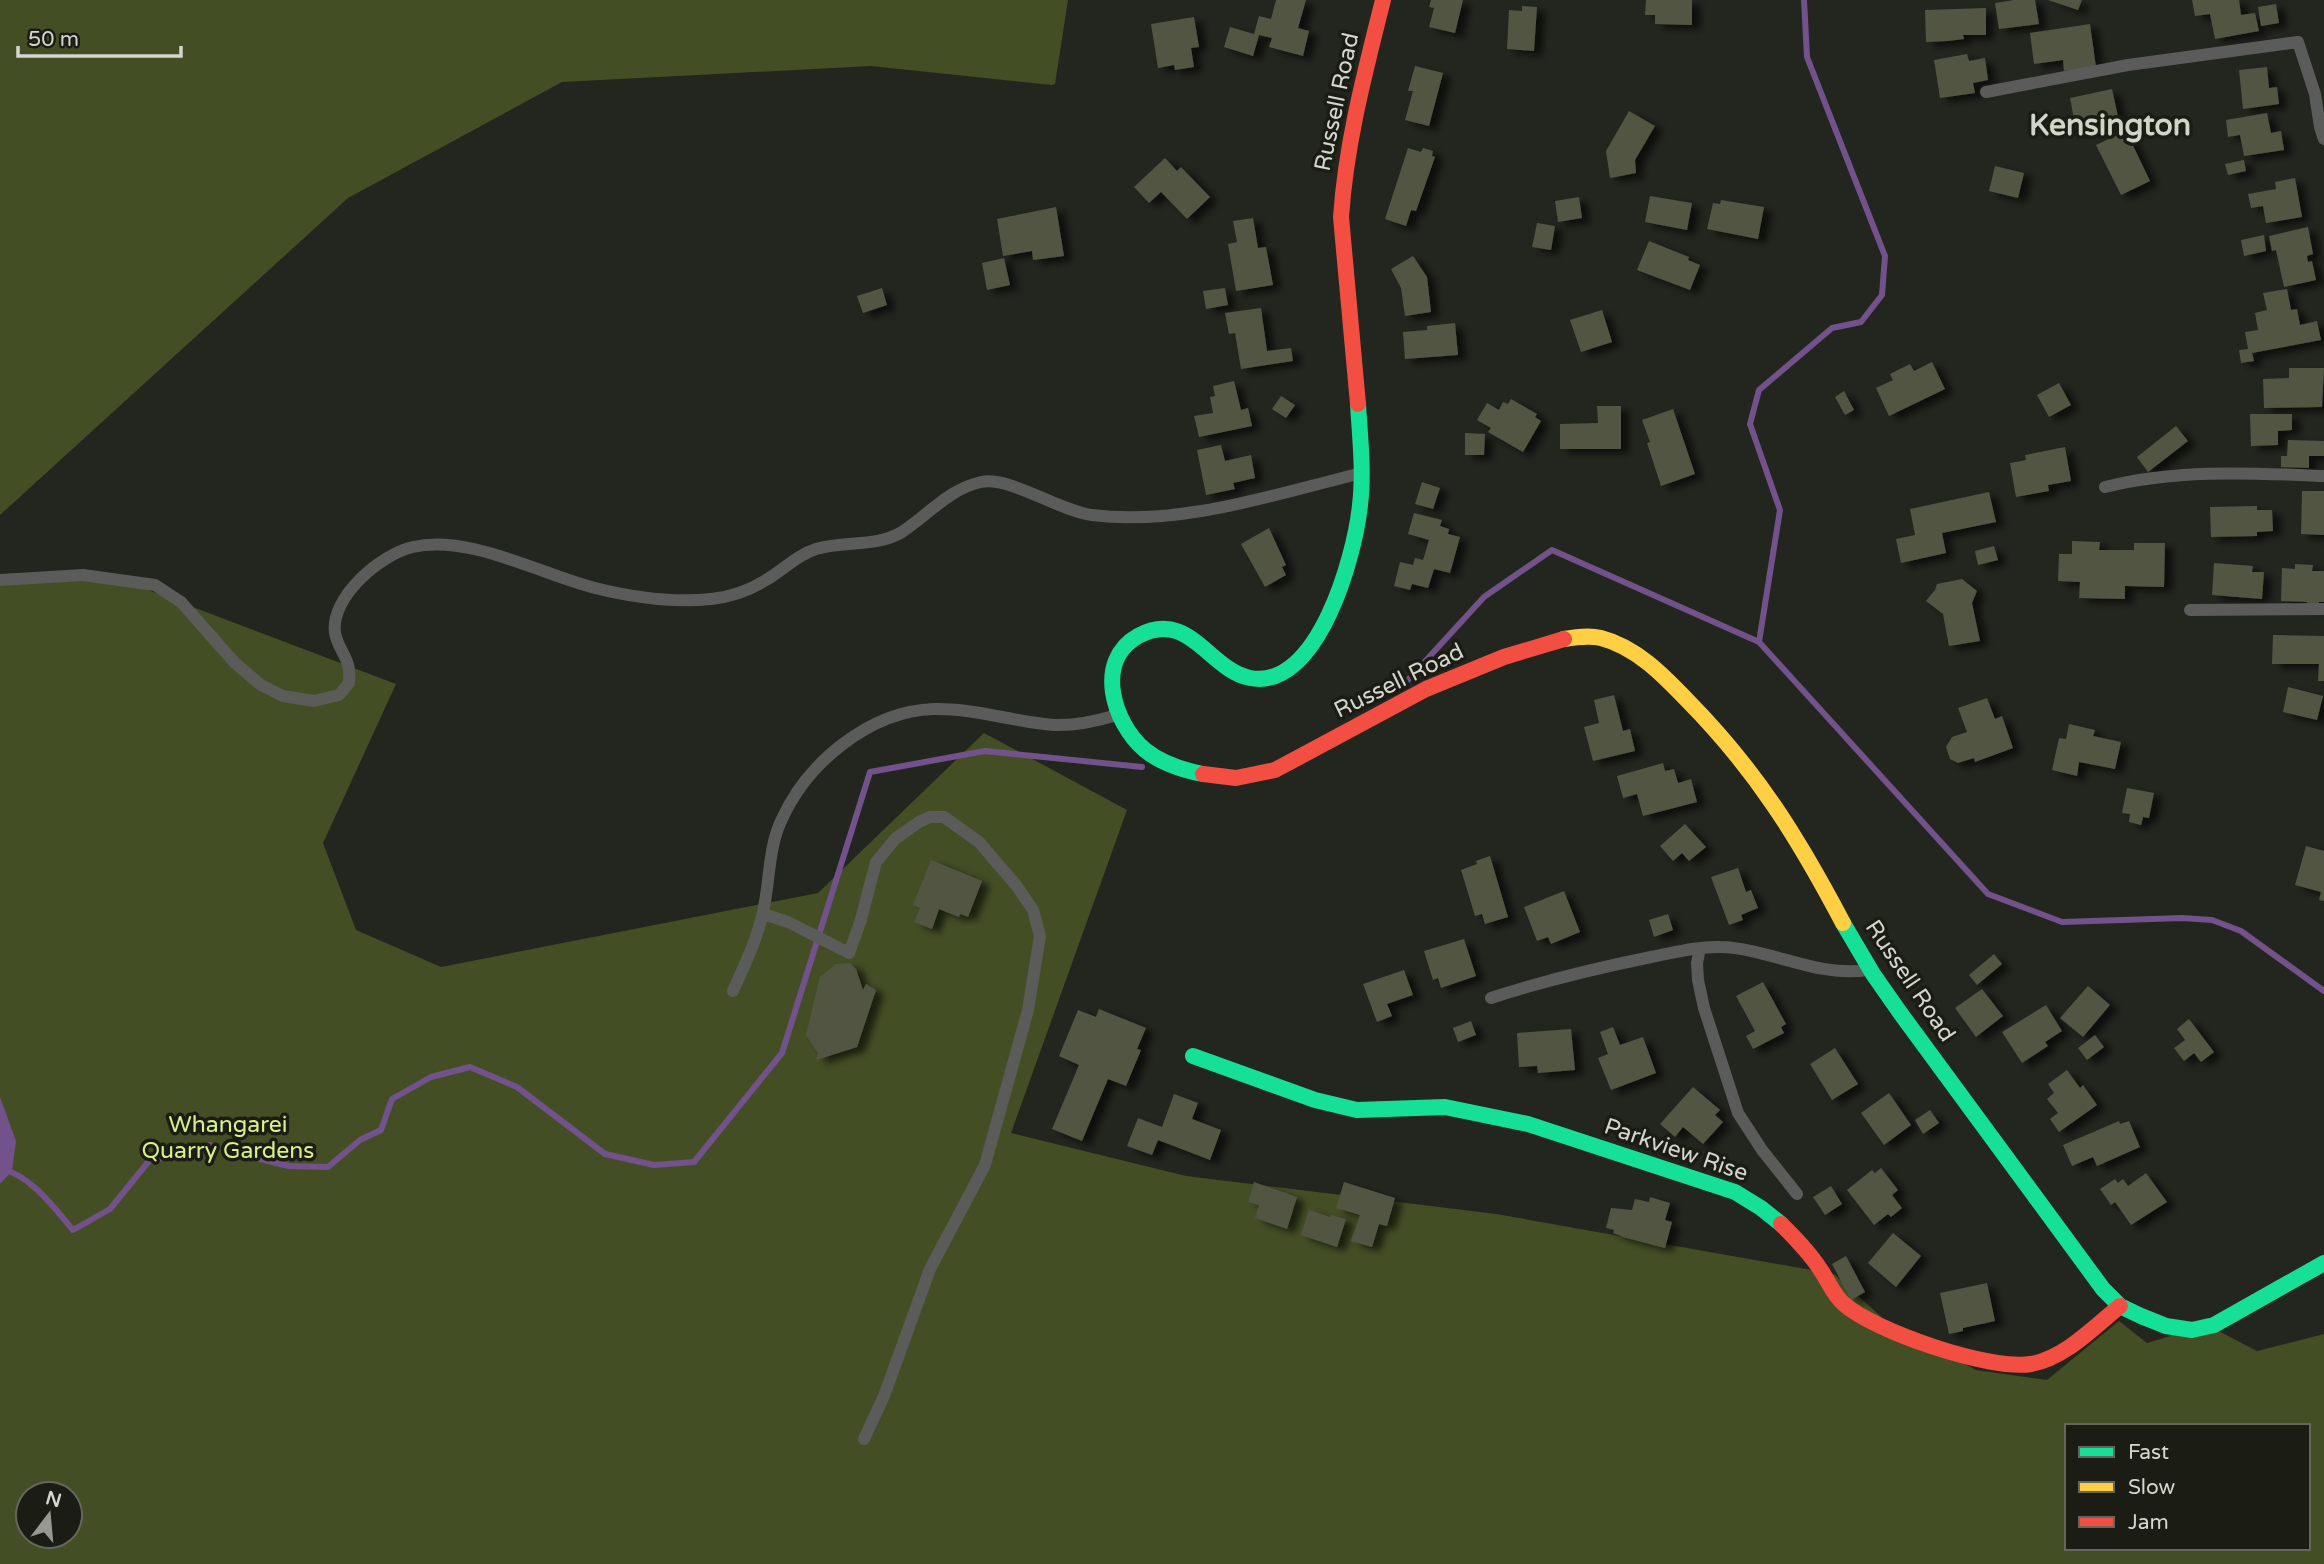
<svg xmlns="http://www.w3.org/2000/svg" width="2324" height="1564" viewBox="0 0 2324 1564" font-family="'Varela Round',sans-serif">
	<defs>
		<filter id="shadow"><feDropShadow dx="8" dy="4.5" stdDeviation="3.5" flood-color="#0009"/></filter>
	</defs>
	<rect width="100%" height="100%" fill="#23251f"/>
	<path fill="#444e25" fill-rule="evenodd" d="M0 0H1068L1055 84 1052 85 871 66 562 82 348 198 0 515Z
		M0 575 127 582 396 684 323 843 356 930 441 967 818 893 984 733 1127 810 1011 1133 1186 1176 1496 1214 1834 1274 1888 1323 1976 1370 2047 1380 2119 1321 2147 1343 2207 1325 2257 1351 2324 1334V1564H0ZM2067 1426H2308V1548H2067ZM28 1494H70V1536H28Z"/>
	<path fill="#73518b" d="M0 1097 16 1141 12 1171 0 1184Z"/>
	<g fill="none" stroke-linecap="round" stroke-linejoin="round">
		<path stroke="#73518b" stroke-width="6" d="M1759 642 1780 510 1750 424 1759 390 1832 328 1861 322 1882 295 1885 256 1807 57 1804 0
			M1408 680 1484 597 1552 550 1759 642 1988 894 2062 922 2182 918 2212 920 2241 931 2324 991
			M251 1157 289 1166 328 1167 360 1140 381 1130 392 1099 431 1077 470 1067 517 1087 605 1154 654 1165 694 1162 782 1053 870 772 985 751 1142 767
			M0 1168C31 1176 53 1206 73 1230L110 1209 149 1161 210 1145"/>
	</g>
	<path fill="#515543" filter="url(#shadow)" d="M1276 0H1306L1298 28 1309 31 1303 56 1269 47 1272 38 1259 35 1253 56 1224 47 1230 27 1254 34 1259 16 1271 19Z
		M1431 0H1463L1455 33 1429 27 1434 8 1429 7Z
		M1646 0H1692V25L1655 24V15H1645Z
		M2014 0H2035L2039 24 1999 29 1995 3Z
		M2048 0H2082L2078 10Z
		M2192 0H2239L2241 15 2255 13 2259 31 2215 39 2210 14 2195 16Z
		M2276 4 2279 23 2261 26 2258 7Z
		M1522 6 1537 7 1534 51 1507 49 1509 10 1522 11Z
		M1986 8V35H1963L1964 39 1948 41 1926 42 1925 10Z
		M1194 17 1199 47 1191 48 1194 67 1175 70 1174 65 1158 68 1151 24Z
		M2090 24 2096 67 2064 71 2063 60 2034 64 2030 33Z
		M1967 54 1969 61 1985 58 1988 80 1973 83 1975 93 1940 98 1934 60Z
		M1415 66 1443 73 1429 126 1405 120 1413 91H1408Z
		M2267 67 2269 88 2277 87 2279 104 2243 109 2239 70Z
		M2112 89 2119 121 2076 130 2070 98Z
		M1629 111 1655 126 1635 160 1636 173 1610 178 1606 151Z
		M2267 113 2271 133 2281 131 2284 150 2244 156 2240 135 2228 137 2226 120Z
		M2126 131 2150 181 2121 195 2096 145Z
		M1408 148 1421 152 1423 148 1433 151 1432 156 1435 157 1416 211 1411 210 1406 226 1385 219Z
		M1165 158 1177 171 1181 167 1210 197 1187 219 1161 192 1149 203 1134 187Z
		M2244 160 2246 171 2228 175 2225 164Z
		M1995 166 2024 173 2018 198 1989 191Z
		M2295 178 2302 217 2266 223 2263 206 2251 208 2248 194 2276 189 2275 182Z
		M1650 196 1692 203 1687 230 1645 222Z
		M1579 197 1582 218 1558 222 1555 201Z
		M1721 200 1764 207 1758 239 1707 229 1713 203 1720 204Z
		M1056 207 1064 256 1033 260 1032 251 1003 256 997 219Z
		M1253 218 1258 248 1266 247 1273 285 1236 291 1228 244 1237 242 1233 221Z
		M1537 223 1555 226 1551 250 1532 247Z
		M2308 227 2313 254 2307 256 2308 262 2312 261 2316 280 2284 287 2276 250 2272 251 2269 236Z
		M2264 235 2266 251 2244 256 2241 240Z
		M1649 241 1689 257 1688 260 1700 265 1690 290 1637 270Z
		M1413 256 1427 277 1431 312 1405 316 1401 288 1391 269Z
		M1004 258 1010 285 987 290 982 263Z
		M882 288 887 305 863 313 857 296Z
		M1225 288 1228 305 1206 309 1203 291Z
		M2287 289 2291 310 2297 309 2300 325 2317 321 2321 340 2252 353 2254 361 2241 363 2239 350 2248 349 2245 332 2258 330 2255 313 2267 310 2263 293Z
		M1261 308 1267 351 1291 348 1293 361 1241 369 1235 333 1229 334 1225 313Z
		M1602 310 1612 342 1581 352 1570 320Z
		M1455 323 1458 355 1405 359 1403 332 1427 330V326Z
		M1932 362 1945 389 1889 416 1876 388 1893 380 1890 374 1910 364 1914 371Z
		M2289 368H2324L2322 407 2264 408 2263 379 2289 378Z
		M1234 381 1241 410 1248 408 1252 426 1199 437 1194 416 1213 413 1210 397 1215 396 1213 386Z
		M2059 383 2071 405 2049 417 2037 395Z
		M1844 391 1854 410 1845 415 1835 397Z
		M1281 396 1295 405 1286 418 1272 409Z
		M1511 399 1537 414 1535 417 1541 421 1523 452 1488 432 1491 428 1477 420 1487 403 1499 410 1503 402 1508 404Z
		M1597 406H1621V449H1560V424L1598 423Z
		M1673 409 1695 474 1661 486 1647 443 1650 442 1642 420Z
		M2250 414H2292V430L2278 431V445L2251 446Z
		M2176 426 2188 441 2148 472 2137 457Z
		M1465 433 1485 434 1484 455H1465Z
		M2288 440 2324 441V456H2309V468L2281 467V456H2287Z
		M1221 445 1225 461 1251 455 1255 478 1233 483 1235 489 1206 495 1197 450Z
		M2065 447 2071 481 2048 485 2049 491 2016 497 2010 463 2026 460 2025 455Z
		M1422 482 1440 488 1433 509 1415 504Z
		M2302 491H2324V535L2301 534Z
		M1989 492 1996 522 1942 533 1946 553 1901 563 1896 539 1915 535 1910 509Z
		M2257 506V510H2272L2273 531 2257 532V536L2211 537 2210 507Z
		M1414 513 1442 520 1440 526 1449 529 1448 534 1460 537 1450 573 1434 569 1428 588 1412 584 1410 590 1394 586 1400 562 1413 565 1415 558 1423 560 1429 540 1408 534Z
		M1269 528 1286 565 1282 567 1286 575 1265 587 1241 544Z
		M2072 541 2100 542 2099 550H2134V543H2165L2164 587 2125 586V599L2079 598 2080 582 2058 581 2059 554H2072Z
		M1994 546 1998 560 1978 565 1975 551Z
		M2214 563 2253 566 2252 572H2264L2262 599 2212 595Z
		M2295 564 2313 565 2312 571H2324V602H2319L2318 607H2306L2307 602 2281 601 2282 568 2295 569Z
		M1962 579 1977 591 1972 603 1980 641 1949 646 1943 614 1926 601 1935 590 1937 584Z
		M2273 635 2324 636V681H2318L2319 664H2272Z
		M2288 687 2323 696 2317 720 2283 712Z
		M1614 695 1623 731 1630 729 1635 751 1593 761 1584 727 1599 723 1594 700Z
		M1987 698 1995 719 2002 716 2013 748 1975 762 1974 758 1958 763 1950 759 1946 747 1952 737 1967 732 1958 708Z
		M2069 724 2095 730 2093 736 2121 742 2115 769 2079 762 2077 776 2052 770 2059 738 2066 739Z
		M1663 763 1665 771 1674 769 1678 783 1691 779 1697 802 1643 816 1637 794 1623 798 1617 776Z
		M2127 788 2154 793 2149 818 2143 817 2141 825 2129 822 2130 814 2122 813Z
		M1685 824 1706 847 1689 861 1682 853 1673 861 1660 846Z
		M2306 846 2324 851V901L2319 900 2321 892 2295 885Z
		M1490 856 1508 917 1485 924 1482 914 1475 916 1461 870 1477 864 1476 861Z
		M931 860 982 881 968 917 960 914 959 917 939 909 932 929 914 922 920 908 913 905Z
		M1738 868 1746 892 1751 890 1758 908 1741 915 1743 920 1729 925 1711 877Z
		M1564 891 1580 932 1551 944 1548 937 1537 941 1524 907Z
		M1668 914 1673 930 1654 937 1649 920Z
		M1464 939 1476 976 1441 988 1438 978 1433 980 1424 951Z
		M1994 954 2002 964 1977 985 1969 975Z
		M850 963 856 969 863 990 866 984 876 990 857 1047 816 1060 818 1053 806 1035 820 977 836 964Z
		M1404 970 1413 995 1387 1004 1392 1016 1377 1022 1363 984Z
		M1763 982 1786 1024 1781 1027 1784 1033 1753 1049 1746 1036 1755 1031 1736 996Z
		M2088 986 2110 1005 2083 1037 2060 1018Z
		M1982 989 2003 1016 1976 1037 1955 1008Z
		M2046 1005 2062 1031 2045 1042 2048 1046 2022 1063 2002 1032Z
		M1099 1009 1146 1028 1137 1049 1141 1050 1126 1086 1108 1079 1082 1141 1052 1129 1079 1065 1059 1056 1078 1010 1096 1017Z
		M2189 1019 2214 1052 2201 1062 2194 1053 2184 1061 2174 1048 2185 1040 2177 1029Z
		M1471 1021 1476 1035 1458 1042 1453 1028Z
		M1613 1027 1620 1045 1643 1037 1656 1073 1611 1090 1598 1058 1608 1054 1600 1032Z
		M1571 1029 1575 1070 1538 1073 1537 1066 1519 1067 1517 1033Z
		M2095 1035 2104 1047 2087 1060 2078 1048Z
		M1835 1048 1858 1084 1832 1100 1810 1064Z
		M2067 1070 2080 1088 2083 1085 2097 1105 2059 1132 2050 1119 2058 1113 2047 1099 2054 1093 2048 1084Z
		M1693 1087 1720 1110 1715 1115 1723 1122 1703 1144 1683 1127 1675 1137 1660 1124Z
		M1889 1093 1911 1125 1884 1145 1861 1113Z
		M1174 1094 1198 1103 1192 1119 1221 1130 1210 1160 1158 1140 1152 1155 1127 1146 1138 1118 1162 1127Z
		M1930 1110 1939 1123 1923 1134 1915 1120Z
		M2119 1121 2120 1124 2129 1121 2140 1147 2097 1166 2093 1157 2072 1166 2063 1145Z
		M1881 1168 1898 1190 1892 1195 1902 1208 1891 1217 1888 1214 1874 1225 1847 1190 1872 1170 1875 1173Z
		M2146 1173 2167 1202 2131 1225 2115 1202 2111 1205 2100 1189 2115 1179 2118 1183 2123 1179 2128 1186Z
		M1254 1182 1297 1197 1287 1229 1255 1218 1259 1205 1248 1202Z
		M1344 1182 1395 1198 1387 1226 1379 1224 1372 1247 1351 1241 1360 1215 1336 1208Z
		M1831 1186 1842 1204 1825 1215 1813 1197Z
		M1650 1197 1670 1203 1665 1220 1672 1222 1665 1248 1623 1237 1613 1233 1614 1230 1606 1228 1611 1208 1632 1210 1635 1199 1649 1202Z
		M1309 1210 1330 1217 1331 1215 1346 1219 1337 1247 1301 1235Z
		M1893 1233 1921 1256 1896 1287 1868 1263Z
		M1846 1256 1865 1292 1851 1300 1832 1264Z
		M1987 1283 1995 1321 1963 1328V1331L1949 1334 1940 1293Z"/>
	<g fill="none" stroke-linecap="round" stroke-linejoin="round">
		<path stroke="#5b5b5a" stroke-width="12" d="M1986 92 2128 65 2298 42 2315 94 2320 127 2324 139
			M2105 487C2176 469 2251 473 2324 476
			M0 580 83 575 155 585 181 602 235 663 261 685 283 696 314 701 339 695 349 683C349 677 350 670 348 665 345 654 337 645 335 633 330 597 381 554 413 547 469 534 540 574 595 588 631 597 673 603 711 599 730 597 750 590 766 580 783 570 797 555 816 549 845 540 875 548 902 532 928 515 949 489 981 482 1010 476 1059 511 1092 515 1181 526 1272 495 1358 474
			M2190 610 2324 609
			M763 914 788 922 849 953 860 923 876 862 896 838 919 822 930 817H944L979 842 1016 885 1033 910 1040 936 1028 1010 985 1165 930 1269 884 1396 864 1439
			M1700 948 1697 963 1698 980 1704 1008 1738 1113 1762 1150 1797 1194
			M733 991C744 966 757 940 763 912 770 882 768 847 782 819 808 762 870 711 934 709 974 708 1014 722 1054 725 1076 726 1097 721 1117 715
			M1491 998C1543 981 1597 968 1651 957 1673 953 1697 946 1720 947 1769 948 1817 978 1867 970"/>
		<path stroke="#16e098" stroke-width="16" d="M1203 774C1182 770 1162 764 1145 750 1113 723 1094 661 1138 636 1189 608 1209 670 1250 678 1318 691 1355 555 1360 505 1364 472 1360 438 1358 404
			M1843 923 1873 974 1901 1014 2103 1289 2120 1306 2141 1316 2166 1326 2192 1330 2214 1325 2324 1263
			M1193 1056 1315 1100 1357 1110 1445 1107 1528 1124 1735 1192 1761 1208 1781 1224"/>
		<path stroke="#ffcf43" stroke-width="16" d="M1564 639C1576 637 1589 635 1601 638 1636 647 1663 675 1687 700 1756 770 1797 836 1843 923"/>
		<path stroke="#f24e42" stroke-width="16" d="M1358 404 1341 217C1346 143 1365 72 1383 0
			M1203 774 1236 778 1275 770 1426 689 1504 657 1564 639
			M1781 1224C1795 1238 1809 1252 1820 1269 1828 1280 1833 1295 1844 1304 1874 1331 1990 1371 2031 1364 2065 1358 2094 1327 2120 1306"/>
	</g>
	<g text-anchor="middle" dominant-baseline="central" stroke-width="7" stroke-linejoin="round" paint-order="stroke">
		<g font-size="23" fill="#d4d6cf" stroke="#1b1d14">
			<text transform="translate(1337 102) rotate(-78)">Russell Road</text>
			<text transform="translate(1399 681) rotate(-26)">Russell Road</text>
			<text transform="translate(1910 981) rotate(56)">Russell Road</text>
			<text transform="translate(1676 1150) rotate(19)">Parkview Rise</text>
		</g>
		<g font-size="23" fill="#d9f285" stroke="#1b1d14">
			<text x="228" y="1125">Whangarei<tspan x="228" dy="26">Quarry Gardens</tspan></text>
		</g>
		<g font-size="30" font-weight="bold" fill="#d1d5c8" stroke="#1b1d14">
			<text x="2110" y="125">Kensington</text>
		</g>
	</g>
	<rect x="2065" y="1424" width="245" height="126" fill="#1b1d14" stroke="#65675f" stroke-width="2"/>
	<rect x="2079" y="1447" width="35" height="10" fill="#16e098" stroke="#65675f" stroke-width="2"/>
	<text x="2128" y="1459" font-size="21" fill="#d4d6cf">Fast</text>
	<rect x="2079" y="1482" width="35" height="10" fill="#ffcf43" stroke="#65675f" stroke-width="2"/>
	<text x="2128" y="1494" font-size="21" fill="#d4d6cf">Slow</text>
	<rect x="2079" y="1517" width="35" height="10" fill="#f24e42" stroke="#65675f" stroke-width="2"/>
	<text x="2128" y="1529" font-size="21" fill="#d4d6cf">Jam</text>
	<g transform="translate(49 1515) rotate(16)"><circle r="33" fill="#1b1d14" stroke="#65675f" stroke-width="2"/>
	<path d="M0-5L12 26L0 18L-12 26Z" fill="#969891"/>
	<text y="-10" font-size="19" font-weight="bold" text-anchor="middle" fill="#d4d6cf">N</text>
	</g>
	<path d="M18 46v10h163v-10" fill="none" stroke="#d4d6cf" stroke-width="3.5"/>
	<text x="28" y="46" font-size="21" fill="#d4d6cf" stroke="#1b1d14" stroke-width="5" paint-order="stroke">50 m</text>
</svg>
